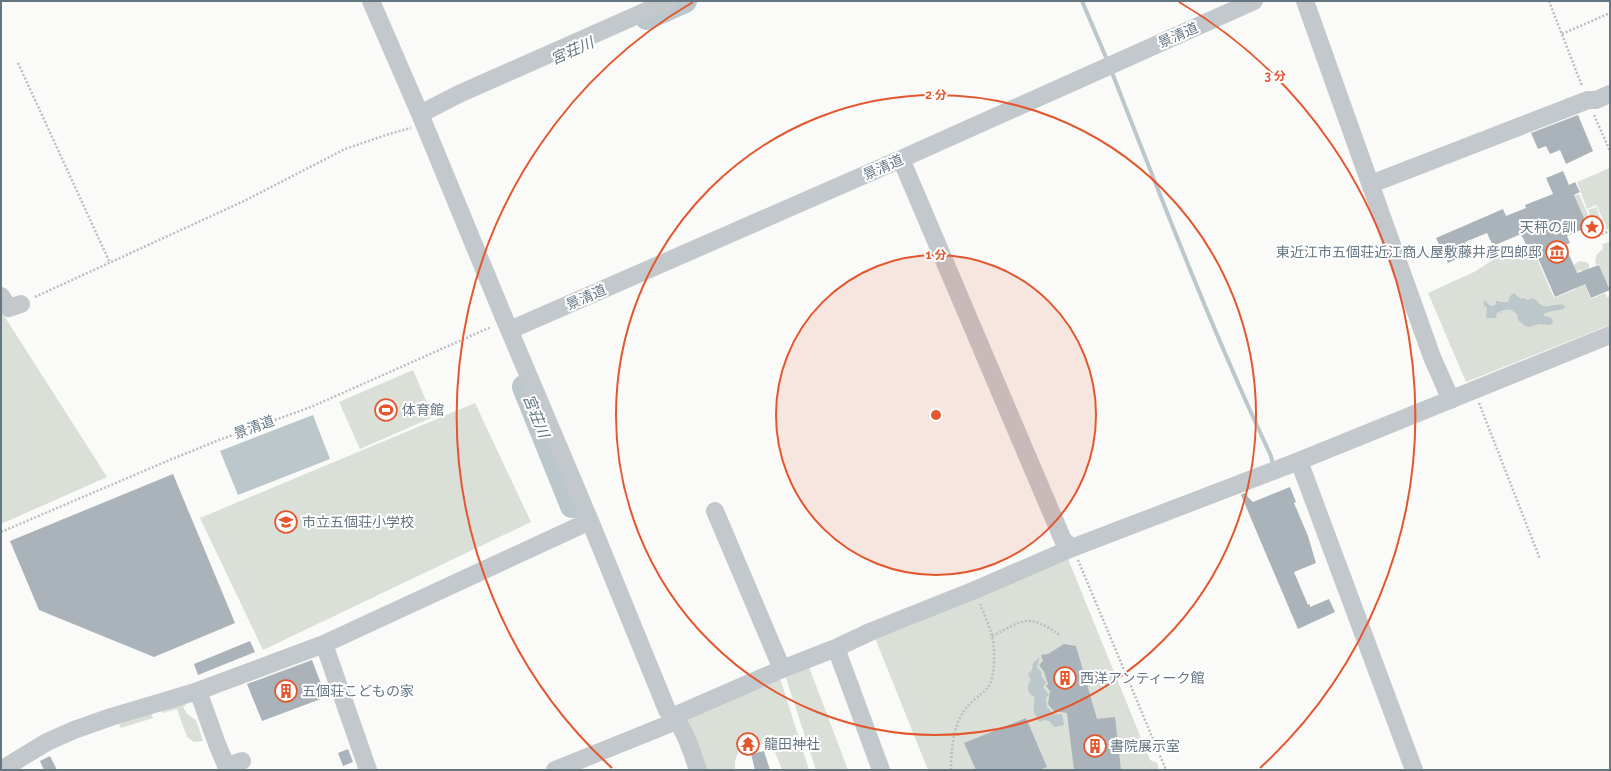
<svg xmlns="http://www.w3.org/2000/svg" width="1611" height="771" viewBox="0 0 1611 771" font-family="Raleway,'Noto Sans JP',sans-serif">
	<rect width="100%" height="100%" fill="#fafaf8"/>
	<path fill="#dadfd7" d="M1610 168V228L1606 230 1605 227 1606 226 1596 205 1587 209 1577 182Z
		M1579 194 1592 224 1574 232 1577 216 1582 213 1580 208 1575 210 1569 198Z
		M1596 207 1604 226 1599 228 1598 226 1595 228 1588 210Z
		M1610 242V287H1609L1599 264 1596 265C1594 258 1597 253 1603 249L1602 244Z
		M1519 247 1524 256 1541 250 1545 258 1538 261 1554 298 1576 289 1575 287 1584 283 1591 299 1605 293 1607 298 1610 296V325L1466 382 1428 293 1474 272 1504 253Z
		M1579 261 1586 262 1589 264V269L1586 270 1584 275 1582 270 1573 273 1570 268Z
		M1 311 107 477 1 524Z
		M413 370 433 417 360 449 339 402Z
		M475 403 531 522 263 650 200 518Z
		M1068 559 1150 760 1157 763 1159 770H928L875 638Z
		M809 667 848 770H816L785 675Z
		M780 678 809 770H782L771 742 739 750 735 761V770H706L685 719Z
		M186 703V705L183 707 187 714 196 720 203 741 194 742 187 737 177 709 162 713 161 711Z
		M151 713 153 718 121 728 119 724Z"/>
	<path fill="#bbc7cb" d="M1514 293 1521 299 1524 298 1528 300 1533 298C1537 300 1540 306 1544 306 1550 307 1558 303 1564 305L1565 308C1558 312 1551 309 1544 314V316C1548 317 1552 316 1553 322L1550 325 1539 324 1529 327 1525 326 1518 320 1517 314 1510 309 1501 311 1497 313 1496 318H1486L1487 307 1484 306V300L1489 305 1493 306 1498 302H1508L1510 296Z
		M313 415 330 459 238 495 220 451Z
		M1040 657 1037 667 1042 673 1041 676 1046 682 1043 687 1049 695 1046 698 1047 707 1053 714H1062L1064 725 1054 727 1049 721 1045 720 1040 722C1033 714 1033 708 1035 697 1027 694 1026 686 1031 680L1028 674 1032 670 1033 663Z"/>
	<g fill="none" stroke-linecap="round" stroke-linejoin="round">
		<path stroke="#bbc7cb" stroke-width="4" d="M1082 1 1108 62
			M1111 70C1162 200 1212 330 1271 456L1273 465"/>
		<path stroke="#bbc7cb" stroke-width="24" d="M647 18 685 1
			M524 387 572 506"/>
	</g>
	<path fill="#aab3b9" d="M1578 115 1593 151 1566 164 1560 150 1550 154 1546 146 1538 149 1531 133Z
		M1563 171 1569 185 1575 182 1580 192 1574 195 1588 227 1567 236 1570 243 1565 245 1577 273 1599 265 1610 290 1591 298 1585 284 1555 297 1535 251 1530 253 1521 234 1493 246 1487 233 1465 242 1470 253 1448 263 1436 238 1503 209 1506 216 1526 208 1525 205 1553 194 1546 178Z
		M173 474 235 623 154 657 39 610 10 541Z
		M1290 487 1296 502 1294 503 1308 536 1316 563 1294 572 1308 605 1310 604V607L1329 599 1335 612 1298 629 1241 495 1244 493 1253 502Z
		M250 641 255 652 198 675 194 664Z
		M1064 644 1076 646 1097 719 1115 717 1121 770H1074L1067 713 1054 711 1048 704 1050 691 1046 686 1048 684 1044 672 1039 665 1043 661 1041 655 1048 654Z
		M312 660 326 697 262 721 247 684Z
		M1026 718 1047 767 1039 770H976L964 743Z
		M348 749 353 762 343 766 338 753Z
		M764 751 770 770H755L751 754Z
		M50 756 57 770H44L40 761Z"/>
	<g fill="none" stroke-linecap="round" stroke-linejoin="round">
		<path stroke="#bbbfc2" stroke-width="2.5" stroke-dasharray="2 2" stroke-linecap="butt" d="M1549 1 1582 86
			M1562 34 1610 13
			M18 63 110 263
			M1594 115 1610 151
			M1598 236 1610 231
			M35 297 244 201 345 149 389 134 411 128
			M1497 301 1501 313
			M1479 403 1540 559
			M1 532 172 459 219 440 311 407 491 327
			M1078 560 1166 770
			M992 636C1026 619 1028 613 1061 636
			M951 770C951 749 953 722 968 706 975 697 987 693 991 681 995 671 995 646 992 636 989 625 984 614 980 604"/>
		<path stroke="#c3c8cc" stroke-width="18" d="M371 1 420 114 505 320 590 521 667 710C684 724 691 750 698 770
			M1305 1 1432 357 1451 400
			M420 114 459 94 669 1
			M901 159 1063 540 1072 548
			M1371 184 1588 100H1596L1610 94
			M1 296 9 308 21 304
			M510 330 901 159 1254 1
			M1299 461 1414 770
			M715 511 782 669
			M324 644 368 770
			M836 648 881 770
			M198 691 217 744 228 770
			M226 766 242 761
			M1 770 47 742 74 730 111 717 198 691 324 644 590 521
			M555 770 669 724 674 716 782 669 836 648 872 631 975 590 1072 548 1299 461 1610 335"/>
	</g>
	<circle cx="936" cy="415" r="160" fill="#e4572e" fill-opacity=".12"/>
	<g fill="none" stroke="#e4572e" stroke-width="2">
		<circle cx="936" cy="415" r="160"/>
		<circle cx="936" cy="415" r="320"/>
		<path d="M612 768A479 479 0 0 1 693 2M1179 2A479 479 0 0 1 1260 768"/>
	</g>
	<defs>
		<g id="sight-ring" transform="scale(1.15)"><circle r="9.5" fill="#fff" stroke="#e4572e" stroke-width="1.5"/><path d="M0-6L1.8-2.2L6-1.7L2.9 1.2L3.7 5.4L0 3.3L-3.7 5.4L-2.9 1.2L-6-1.7L-1.8-2.2Z" fill="#e4572e"/></g>
		<g id="museum-ring" transform="scale(1.15)"><circle r="9.5" fill="#fff" stroke="#e4572e" stroke-width="1.5"/><path d="M0-6L6-3V-2H-6V-3ZM-5-1h2V3h-2ZM-1-1h2V3h-2ZM3-1h2V3H3ZM-6 4H6V6H-6Z" fill="#e4572e"/></g>
		<g id="stadium-ring" transform="scale(1.15)"><circle r="9.5" fill="#fff" stroke="#e4572e" stroke-width="1.5"/><path d="M0-5a6.5 5 0 1 0 0 10a6.5 5 0 1 0 0-10ZM-3.5-1.8h7v3.6h-7Z" fill="#e4572e"/></g>
		<g id="school-ring" transform="scale(1.15)"><circle r="9.5" fill="#fff" stroke="#e4572e" stroke-width="1.5"/><path d="M0-5L7-2L0 1L-7-2ZM-4 1L0 2.5L4 1V4Q0 6-4 4Z" fill="#e4572e"/></g>
		<g id="building-ring" transform="scale(1.15)"><circle r="9.5" fill="#fff" stroke="#e4572e" stroke-width="1.5"/><path d="M-4-6H4V6H1V3H-1V6H-4ZM-2.5-4.3h1.7v1.8h-1.7ZM.8-4.3h1.7v1.8H.8ZM-2.5-1h1.7V.8h-1.7ZM.8-1h1.7V.8H.8Z" fill="#e4572e"/></g>
		<g id="temple-ring" transform="scale(1.15)"><circle r="9.5" fill="#fff" stroke="#e4572e" stroke-width="1.5"/><path d="M0-6L5-2H3V0L6.5 2.5H4V6H1.5V3h-3V6H-4V2.5H-6.5L-3 0V-2H-5Z" fill="#e4572e"/></g>
	</defs>
	<g fill-rule="evenodd">
		<use href="#sight-ring" x="1592" y="227"/>
		<use href="#museum-ring" x="1557" y="252"/>
		<use href="#stadium-ring" x="386" y="410"/>
		<use href="#school-ring" x="286" y="522"/>
		<use href="#building-ring" x="1065" y="678"/>
		<use href="#building-ring" x="286" y="691"/>
		<use href="#temple-ring" x="748" y="744"/>
		<use href="#building-ring" x="1095" y="746"/>
	</g>
	<g text-anchor="middle" dominant-baseline="central" stroke-width="4" stroke-linejoin="round" paint-order="stroke">
		<g font-size="14" fill="#657683" stroke="#fff">
			<text transform="translate(1178 35) rotate(-24)">景清道</text>
			<text transform="translate(883 167) rotate(-24)">景清道</text>
			<text transform="translate(586 297) rotate(-24)">景清道</text>
			<text transform="translate(254 427) rotate(-20)">景清道</text>
		</g>
		<g font-size="14" fill="#657683" stroke="#fff" text-anchor="start">
			<text x="1576" y="227" text-anchor="end">天秤の訓</text>
			<text x="1542" y="252" text-anchor="end">東近江市五個荘近江商人屋敷藤井彦四郎邸</text>
			<text x="402" y="410">体育館</text>
			<text x="302" y="522">市立五個荘小学校</text>
			<text x="1080" y="678">西洋アンティーク館</text>
			<text x="302" y="691">五個荘こどもの家</text>
			<text x="764" y="744">龍田神社</text>
			<text x="1110" y="746">書院展示室</text>
		</g>
		<g font-size="15" font-style="italic" fill="#60757c" stroke="#fff">
			<text transform="translate(572 51) rotate(-24)">宮荘川</text>
			<text transform="translate(536 416) rotate(68)">宮荘川</text>
		</g>
	</g>
	<circle cx="936" cy="415" r="6" fill="#e4572e" stroke="#fff" stroke-width="2"/>
	<g font-size="12" text-anchor="middle" font-weight="bold" fill="#e4572e" stroke="#fff" stroke-width="4" stroke-linejoin="round" paint-order="stroke">
		<text x="1275" y="80">3 分</text>
		<text x="936" y="99">2 分</text>
		<text x="936" y="259">1 分</text>
	</g>
	<rect width="1611" height="771" fill="none" stroke="#657683" stroke-width="4"/>
</svg>
